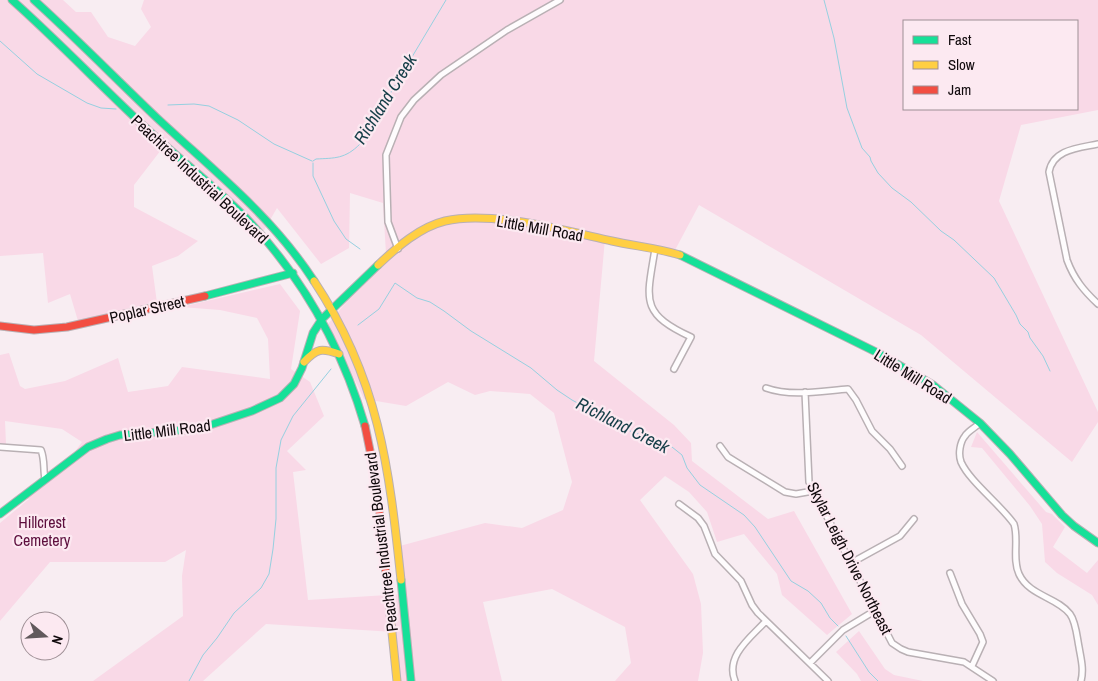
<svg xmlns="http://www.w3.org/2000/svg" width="1098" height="681" viewBox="0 0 1098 681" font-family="'Archivo Narrow',sans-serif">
	<rect width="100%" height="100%" fill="#f8edf2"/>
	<path fill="#f9d9e7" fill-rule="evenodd" d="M0 0H63L76 12H91L108 37 135 46 151 27 141 9 144 0H1098V110L1021 125 999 201 1098 412V422L1072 462 921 335 699 205 674 252 605 239 594 361 674 425 691 443 692 461 768 519 794 511 852 614 827 635 782 595 777 574 744 534 717 542 707 512 689 492 665 476 640 500 693 574 701 604 703 653 698 681H615L631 663 625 627 552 589 483 602 502 681H400L394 632 266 624 203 681H93L183 616 182 576 186 550 165 562H50L0 621V523L29 499 22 498 60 472 82 442 62 429 5 421 6 444H0V355L9 353 20 386 25 389 65 381 118 358 128 392 168 386 182 367 270 379 268 339 257 318 220 310 181 307 280 284 300 311 291 369 310 382 324 416 287 451 306 470 293 472 308 600 403 594 396 547 485 523 522 528 563 510 572 482 554 413 530 394 490 391 475 395 448 382 406 406 364 399 328 324 386 254 383 203 350 193 349 248 321 264 277 208 263 232 190 170 161 150 134 185V207L198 241 178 256 152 266 157 303 78 321 70 294 48 303 43 253 0 256ZM904 21H1077V109H904Z
		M977 432 1046 512 1052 514 1065 527 1053 547 1087 573 1098 560V605L1092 595 1057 573 1045 562 1042 524 1030 506 982 448 971 447Z
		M859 631 885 669 894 675 923 681H861L857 674 836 652Z"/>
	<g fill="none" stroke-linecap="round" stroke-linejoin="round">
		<path stroke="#96d0e0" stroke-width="1" d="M824 0 834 38 847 108 862 148 870 157 871 161 878 173 892 188 911 202 941 231 954 240 994 278 1016 315 1020 324 1028 332 1030 338 1043 356 1050 371
			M0 41 37 74 87 103 101 108 116 109
			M168 105 194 104 209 106 238 120 274 144 312 161
			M313 161 316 159C335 158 345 159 360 144L446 0
			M313 163V176L334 221 346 239 360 249
			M358 325 379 309 395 283 417 298 430 302 444 311 471 331 531 368 557 390 572 400 625 429 672 447 682 455 687 468 700 485 744 515 755 527 791 581 808 591 821 603 830 618 838 626
			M846 636 869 672 878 681
			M189 681 203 655 217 638 234 613 261 588 269 574 273 549 276 519V468L281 440 293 416 331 369"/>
		<g stroke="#b9b0b4" stroke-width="8">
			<path id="street" d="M1098 144C1079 148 1053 149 1049 172L1067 260C1074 279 1084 291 1098 304
				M398 249 388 222 386 155 401 117 414 100 441 75 507 30 560 0
				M655 249C647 299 639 313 691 337L674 369
				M766 388C791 397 822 391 848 389L856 400 872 431 890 449 902 466
				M805 392 809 482 892 643 901 649 908 652 964 662 993 681
				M980 423C975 428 969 430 965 436 960 442 958 454 961 462 970 482 1000 504 1014 524 1019 539 1012 559 1019 574 1029 596 1057 597 1070 614 1076 622 1077 637 1079 647 1081 659 1084 669 1081 681
				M720 446 728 457 785 492 796 494 813 491
				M0 447 41 450C45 460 43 469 45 479
				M679 504 698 518 704 526 715 554 741 581 752 605 758 613 828 681
				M851 563 900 536 914 519
				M950 573 962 604 980 634 983 642 972 666
				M810 663 843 630 876 610
				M735 681C725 656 750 638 766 621"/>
		</g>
		<g stroke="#b9b0b4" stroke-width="9">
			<path id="fast" d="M12 0C58 41 101 86 146 128 178 158 213 185 244 216 302 276 342 347 365 426
				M34 0C76 38 116 79 157 118 214 171 271 215 314 281
				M680 255 880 354 933 385 980 423 1010 454 1062 515 1074 526 1098 543
				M205 296 293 273
				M0 514 88 447 107 439 120 435 198 429 252 411 280 398 294 384 302 368 313 333 322 319 378 265
				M401 580 411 681"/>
		</g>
		<g stroke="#b9b0b4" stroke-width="9">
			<path id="slow" d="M378 265C397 247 420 227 445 221 491 210 566 231 612 241 634 246 657 248 680 255
				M314 281C379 379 389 467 401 580
				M304 362C317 348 322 348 339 354
				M387 584 397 681"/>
		</g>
		<g stroke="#b9b0b4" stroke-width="9">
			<path id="jam" d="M0 326 34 330 67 327 205 296
				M365 426 376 480 387 584"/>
		</g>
		<use href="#street" stroke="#fefcfd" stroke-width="5"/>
		<use href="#fast" stroke="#16e098" stroke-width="7"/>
		<use href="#slow" stroke="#ffcf43" stroke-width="7"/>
		<use href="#jam" stroke="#f24e42" stroke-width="7"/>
	</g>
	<g text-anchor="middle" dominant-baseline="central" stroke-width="4.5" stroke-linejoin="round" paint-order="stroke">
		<g font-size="16" fill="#10090c" stroke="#fce9f1">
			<text transform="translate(200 179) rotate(43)">Peachtree Industrial Boulevard</text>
			<text transform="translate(540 228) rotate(10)">Little Mill Road</text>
			<text transform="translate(147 309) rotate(-13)">Poplar Street</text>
			<text transform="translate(913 376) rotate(32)">Little Mill Road</text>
			<text transform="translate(167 430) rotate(-7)">Little Mill Road</text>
			<text transform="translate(381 542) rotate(-97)">Peachtree Industrial Boulevard</text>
			<text transform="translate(850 558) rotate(63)">Skylar Leigh Drive Northeast</text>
		</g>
		<g font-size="16" fill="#5d0e3d" stroke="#fce9f1">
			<text x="42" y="522">Hillcrest<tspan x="42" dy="18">Cemetery</tspan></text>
		</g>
		<g font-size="18" font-style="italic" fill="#153e48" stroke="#fce9f1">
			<text transform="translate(385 99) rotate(-58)">Richland Creek</text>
			<text transform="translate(623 425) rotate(27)">Richland Creek</text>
		</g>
	</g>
	<rect x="903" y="20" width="175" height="90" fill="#fce9f1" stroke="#9e8f95"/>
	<rect x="913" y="36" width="25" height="8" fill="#16e098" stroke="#9e8f95"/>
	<text x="948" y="45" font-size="15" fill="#10090c">Fast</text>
	<rect x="913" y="61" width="25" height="8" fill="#ffcf43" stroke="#9e8f95"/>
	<text x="948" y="70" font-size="15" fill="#10090c">Slow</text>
	<rect x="913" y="86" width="25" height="8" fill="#f24e42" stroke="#9e8f95"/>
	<text x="948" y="95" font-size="15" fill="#10090c">Jam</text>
	<g transform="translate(45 636) rotate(108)"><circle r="24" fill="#fce9f1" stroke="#9e8f95"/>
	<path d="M0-4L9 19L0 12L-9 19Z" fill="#61595c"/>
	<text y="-8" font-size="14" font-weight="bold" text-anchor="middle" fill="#10090c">N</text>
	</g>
</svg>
